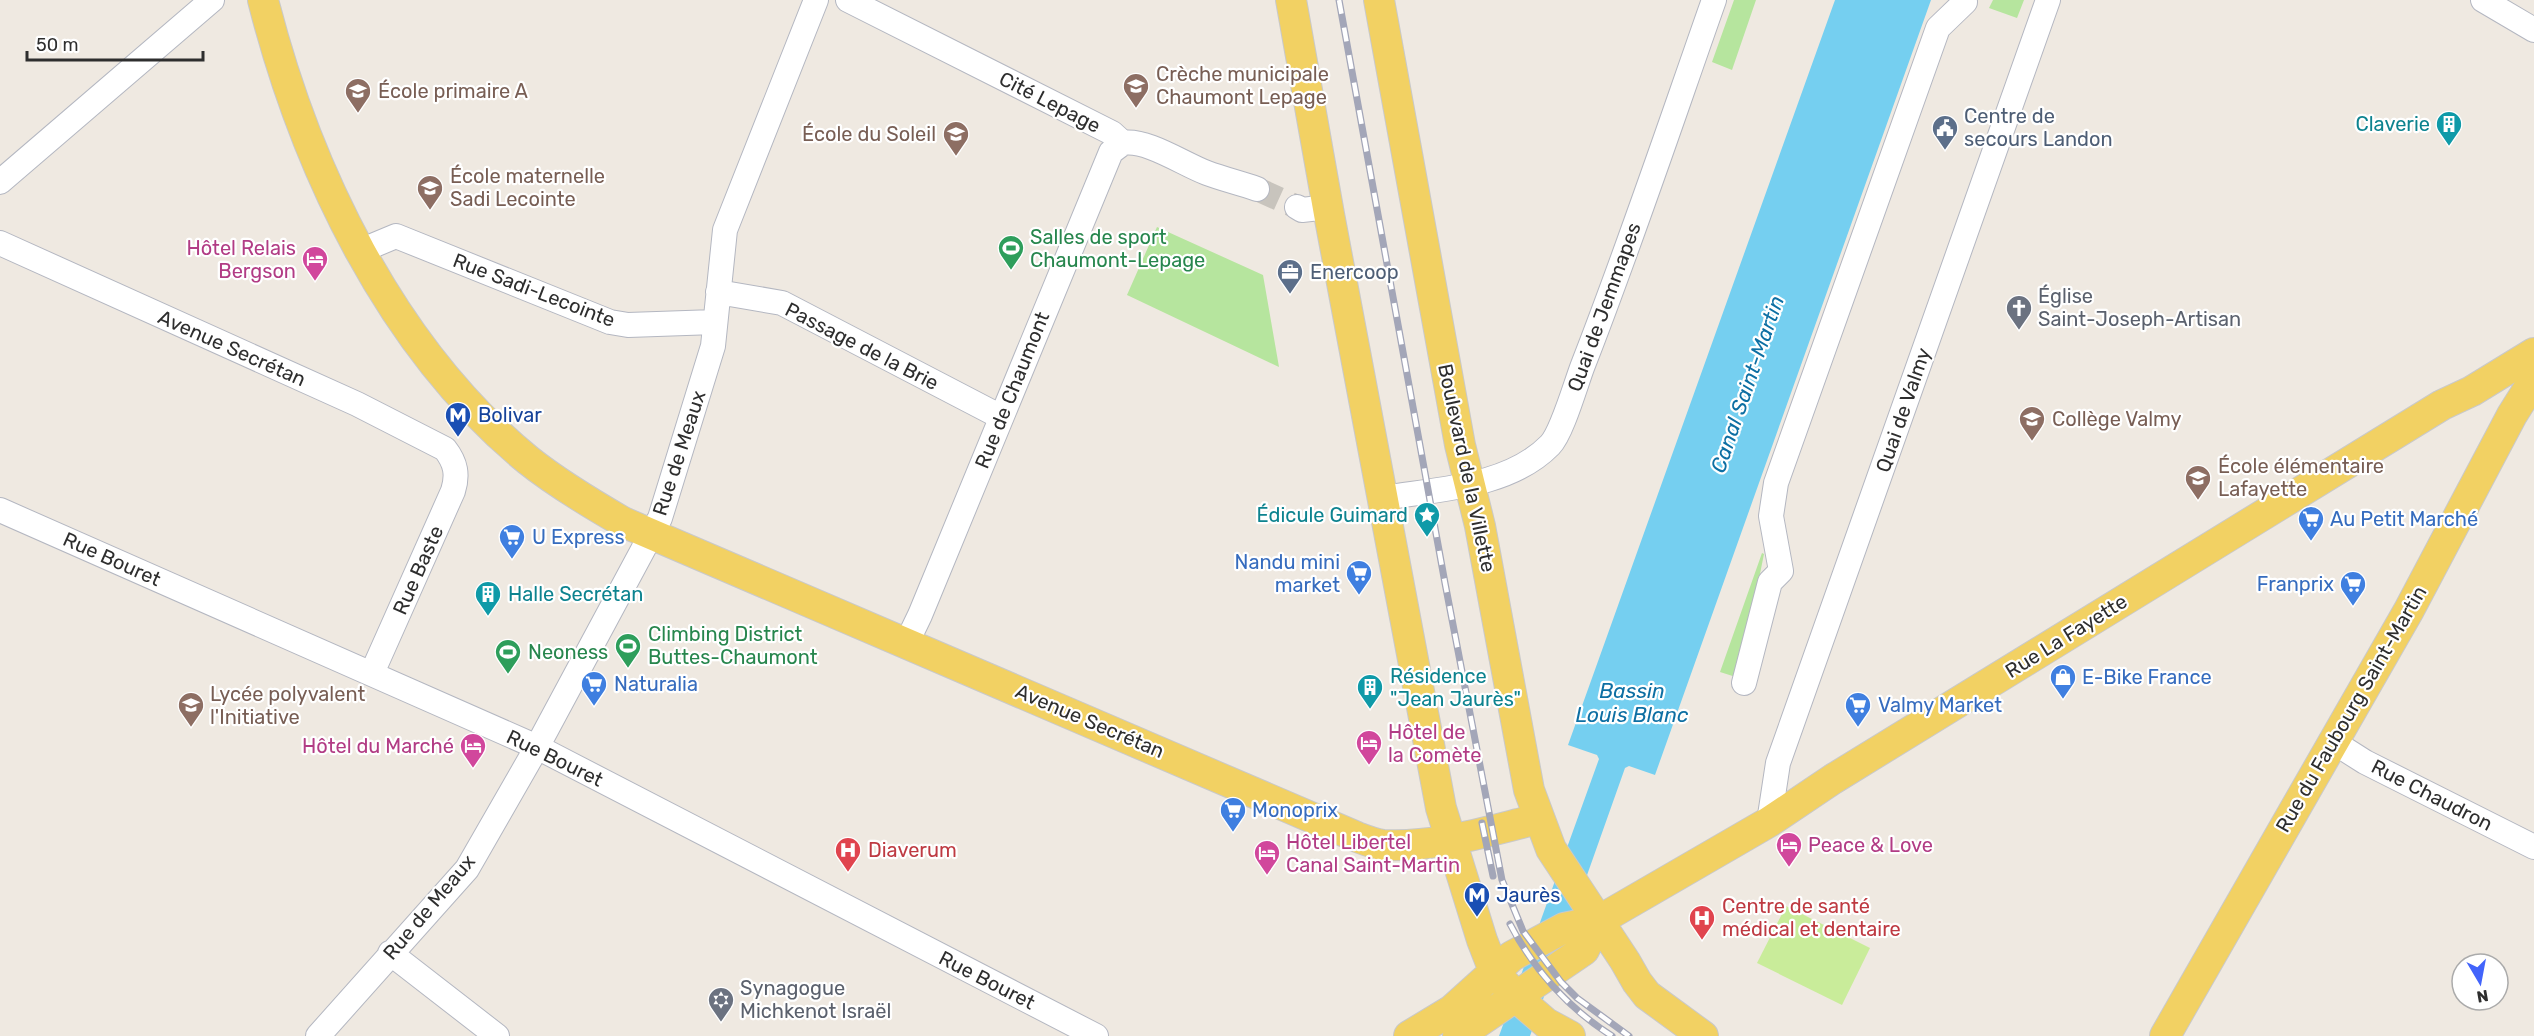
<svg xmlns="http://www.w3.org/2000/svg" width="2534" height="1036" viewBox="0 0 2534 1036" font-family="Rubik,sans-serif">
	<rect width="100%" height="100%" fill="#efe9e1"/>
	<path fill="#b6e59e" d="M1734 0H1756L1732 70 1712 62Z
		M1993 0H2024L2017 18 1989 8Z
		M1157 227 1263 275 1279 367 1127 295Z
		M1762 553 1764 554 1739 678 1720 672Z"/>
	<path fill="#c9ec9a" d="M1786 906 1870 948 1842 1005 1757 963Z"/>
	<path fill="#75cff0" d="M1835 0H1931L1655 775 1629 766 1625 768 1530 1036H1499L1599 759 1597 755 1568 745Z"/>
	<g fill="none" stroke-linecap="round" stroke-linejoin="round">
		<path stroke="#c8c4bd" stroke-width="24" stroke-dasharray="24 12" stroke-linecap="butt" d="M1257 189 1297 207"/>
		<g stroke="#b4b7c1" stroke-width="26">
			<path id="minor" d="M848 0 1112 133 1123 143C1147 139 1183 164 1207 173 1223 179 1240 183 1257 189
				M2483 0 2534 30
				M0 182 212 0
				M1297 207 1302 210 1328 207
				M0 243 357 404 445 449C456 463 458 475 453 491L372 673
				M360 251 396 236 610 322 628 325 715 322
				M718 292 782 303 1001 417
				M1384 498C1438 489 1509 487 1550 445 1562 433 1576 383 1583 365 1630 245 1671 122 1714 0
				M0 510 537 747 1096 1036
				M907 642 920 615 1111 152 1123 143
				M1744 683 1770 582 1781 571 1771 516 1776 483 1938 28 1965 2
				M2332 741 2365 762 2534 847
				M1769 822 1778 763 2048 0
				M390 953 497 1036
				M318 1036 467 869 537 747 660 518 713 346 725 230 816 0"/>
		</g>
		<g stroke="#c9c9c9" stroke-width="32">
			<path id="major" d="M263 0C306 169 391 348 528 460 558 484 590 503 623 522L1357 837C1365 840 1375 844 1383 845 1435 848 1488 831 1538 819
				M1291 0 1329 214 1441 808 1482 940 1494 971 1516 997 1546 1023 1570 1036
				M1379 0 1460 445 1480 526 1529 790 1551 849 1625 961 1637 982 1647 995 1703 1036
				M1409 1036 1452 1010 1512 956 1564 928 1598 921 1769 822 1833 779 2442 405 2472 391 2534 353
				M1458 1036 1584 950 1598 921
				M2165 1036 2409 610 2512 415 2534 380"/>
		</g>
		<use href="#minor" stroke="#fff" stroke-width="24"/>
		<use href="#major" stroke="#f2d163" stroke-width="30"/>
		<g stroke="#a3a6b8" stroke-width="7">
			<path id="rail" d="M1339 0 1445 583 1502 880 1523 931 1561 982 1577 998 1629 1036
				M1482 823 1493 876
				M1510 924C1534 970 1568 1008 1612 1036"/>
		</g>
		<use href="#rail" stroke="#fff" stroke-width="4.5" stroke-dasharray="14" stroke-linecap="butt"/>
	</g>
	<defs>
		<g id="school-pin" transform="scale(1.35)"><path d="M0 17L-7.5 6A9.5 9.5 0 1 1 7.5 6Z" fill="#8d6e63" stroke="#fff"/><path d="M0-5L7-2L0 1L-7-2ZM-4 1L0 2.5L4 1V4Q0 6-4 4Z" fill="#fff"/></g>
		<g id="building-pin" transform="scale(1.35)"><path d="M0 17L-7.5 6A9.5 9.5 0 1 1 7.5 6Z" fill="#0f9aa8" stroke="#fff"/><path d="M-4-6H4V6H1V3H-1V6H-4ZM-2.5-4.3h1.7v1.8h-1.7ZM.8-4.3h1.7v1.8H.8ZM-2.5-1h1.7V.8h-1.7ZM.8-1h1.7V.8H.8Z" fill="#fff"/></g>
		<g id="civic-pin" transform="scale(1.35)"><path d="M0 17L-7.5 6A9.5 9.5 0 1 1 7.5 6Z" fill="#5c6f8a" stroke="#fff"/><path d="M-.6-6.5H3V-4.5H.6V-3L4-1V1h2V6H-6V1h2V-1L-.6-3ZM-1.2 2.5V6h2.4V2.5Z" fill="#fff"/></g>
		<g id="stadium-pin" transform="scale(1.35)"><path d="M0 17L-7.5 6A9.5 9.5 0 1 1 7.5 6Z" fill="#2e9e5b" stroke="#fff"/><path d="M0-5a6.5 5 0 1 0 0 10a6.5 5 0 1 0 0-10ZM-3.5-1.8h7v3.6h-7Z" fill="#fff"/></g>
		<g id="hotel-pin" transform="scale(1.35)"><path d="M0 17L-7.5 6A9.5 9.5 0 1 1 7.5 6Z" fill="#d1479c" stroke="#fff"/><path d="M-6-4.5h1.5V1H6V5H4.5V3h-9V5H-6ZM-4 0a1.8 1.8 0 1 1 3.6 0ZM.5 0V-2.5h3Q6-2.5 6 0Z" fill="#fff"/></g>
		<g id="office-pin" transform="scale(1.35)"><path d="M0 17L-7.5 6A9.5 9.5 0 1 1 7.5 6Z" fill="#5c6f8a" stroke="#fff"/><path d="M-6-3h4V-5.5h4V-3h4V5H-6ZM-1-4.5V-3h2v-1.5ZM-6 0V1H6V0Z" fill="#fff"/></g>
		<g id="church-pin" transform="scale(1.35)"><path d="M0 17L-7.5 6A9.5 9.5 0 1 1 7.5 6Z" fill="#6b7280" stroke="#fff"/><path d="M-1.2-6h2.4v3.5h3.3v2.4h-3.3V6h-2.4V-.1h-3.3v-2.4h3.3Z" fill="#fff"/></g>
		<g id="metro-pin" transform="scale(1.35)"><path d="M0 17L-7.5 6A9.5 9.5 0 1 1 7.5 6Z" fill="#1a4fb4" stroke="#fff"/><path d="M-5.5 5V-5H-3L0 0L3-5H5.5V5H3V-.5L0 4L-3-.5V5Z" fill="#fff"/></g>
		<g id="sight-pin" transform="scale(1.35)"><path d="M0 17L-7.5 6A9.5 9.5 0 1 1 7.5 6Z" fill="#0f9aa8" stroke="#fff"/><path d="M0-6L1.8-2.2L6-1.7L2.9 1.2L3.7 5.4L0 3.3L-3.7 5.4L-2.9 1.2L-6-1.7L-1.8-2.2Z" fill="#fff"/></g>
		<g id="supermarket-pin" transform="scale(1.35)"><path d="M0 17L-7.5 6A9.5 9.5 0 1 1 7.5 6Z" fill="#3f7fe0" stroke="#fff"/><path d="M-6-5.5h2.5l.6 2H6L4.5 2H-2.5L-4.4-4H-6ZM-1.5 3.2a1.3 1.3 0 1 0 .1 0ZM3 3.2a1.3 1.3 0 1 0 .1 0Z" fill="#fff"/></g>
		<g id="shop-pin" transform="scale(1.35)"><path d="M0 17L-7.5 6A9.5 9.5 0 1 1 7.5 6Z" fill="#3f7fe0" stroke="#fff"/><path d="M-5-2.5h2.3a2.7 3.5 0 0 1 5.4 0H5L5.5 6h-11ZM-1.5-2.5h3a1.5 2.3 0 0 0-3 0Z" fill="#fff"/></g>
		<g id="hospital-pin" transform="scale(1.35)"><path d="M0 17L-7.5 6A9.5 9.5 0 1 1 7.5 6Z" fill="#e0444e" stroke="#fff"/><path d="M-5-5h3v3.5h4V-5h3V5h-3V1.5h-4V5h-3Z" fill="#fff"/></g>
		<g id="synagogue-pin" transform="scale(1.35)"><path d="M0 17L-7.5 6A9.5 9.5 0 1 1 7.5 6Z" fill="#6b7280" stroke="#fff"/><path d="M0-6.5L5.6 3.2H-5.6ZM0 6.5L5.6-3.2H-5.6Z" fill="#fff"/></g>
	</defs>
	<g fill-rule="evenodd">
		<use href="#school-pin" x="1136" y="86"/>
		<use href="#school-pin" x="358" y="91"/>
		<use href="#building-pin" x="2449" y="124"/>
		<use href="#civic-pin" x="1945" y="128"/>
		<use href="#school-pin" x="956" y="134"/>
		<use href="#school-pin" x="430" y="188"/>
		<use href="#stadium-pin" x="1011" y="248"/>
		<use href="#hotel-pin" x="315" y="259"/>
		<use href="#office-pin" x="1290" y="272"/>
		<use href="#church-pin" x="2019" y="308"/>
		<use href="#metro-pin" x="458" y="415"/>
		<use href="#school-pin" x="2032" y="419"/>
		<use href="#school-pin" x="2198" y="478"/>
		<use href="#sight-pin" x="1427" y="515"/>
		<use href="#supermarket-pin" x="2311" y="519"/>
		<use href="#supermarket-pin" x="512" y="537"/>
		<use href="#supermarket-pin" x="1359" y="573"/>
		<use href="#supermarket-pin" x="2353" y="584"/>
		<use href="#building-pin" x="488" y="594"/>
		<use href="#stadium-pin" x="628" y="646"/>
		<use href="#stadium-pin" x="508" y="652"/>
		<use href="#shop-pin" x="2063" y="677"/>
		<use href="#supermarket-pin" x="594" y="684"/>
		<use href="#building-pin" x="1370" y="687"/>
		<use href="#school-pin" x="191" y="705"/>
		<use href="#supermarket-pin" x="1858" y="705"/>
		<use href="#hotel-pin" x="1369" y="743"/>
		<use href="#hotel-pin" x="473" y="746"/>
		<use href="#supermarket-pin" x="1233" y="810"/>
		<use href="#hotel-pin" x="1789" y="845"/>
		<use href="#hospital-pin" x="848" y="850"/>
		<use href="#hotel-pin" x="1267" y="853"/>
		<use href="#metro-pin" x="1477" y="895"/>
		<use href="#hospital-pin" x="1702" y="918"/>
		<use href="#synagogue-pin" x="721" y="1000"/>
	</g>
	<g text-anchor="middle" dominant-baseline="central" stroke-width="4.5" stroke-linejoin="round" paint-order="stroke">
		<g font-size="20" fill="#785e54" stroke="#fff" text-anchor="start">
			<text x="1156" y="74">Crèche municipale<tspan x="1156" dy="23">Chaumont Lepage</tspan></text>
			<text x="378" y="91">École primaire A</text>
			<text x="936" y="134" text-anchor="end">École du Soleil</text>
			<text x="450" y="176">École maternelle<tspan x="450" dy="23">Sadi Lecointe</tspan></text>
			<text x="2052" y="419">Collège Valmy</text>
			<text x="2218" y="466">École élémentaire<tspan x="2218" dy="23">Lafayette</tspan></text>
			<text x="210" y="694">Lycée polyvalent<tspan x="210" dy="23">l'Initiative</tspan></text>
		</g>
		<g font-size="20" fill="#2e2e2e" stroke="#fff">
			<text transform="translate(1050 102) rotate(27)">Cité Lepage</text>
			<text transform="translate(534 290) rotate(21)">Rue Sadi-Lecointe</text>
			<text transform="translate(1604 307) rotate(-70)">Quai de Jemmapes</text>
			<text transform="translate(862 346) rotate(27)">Passage de la Brie</text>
			<text transform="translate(232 348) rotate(24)">Avenue Secrétan</text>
			<text transform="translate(1012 390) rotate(-68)">Rue de Chaumont</text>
			<text transform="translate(1903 410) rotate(-71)">Quai de Valmy</text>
			<text transform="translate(679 453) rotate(-72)">Rue de Meaux</text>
			<text transform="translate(1467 468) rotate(78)">Boulevard de la Villette</text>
			<text transform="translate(112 559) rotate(24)">Rue Bouret</text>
			<text transform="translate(418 570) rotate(-66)">Rue Baste</text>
			<text transform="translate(2066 636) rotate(-32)">Rue La Fayette</text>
			<text transform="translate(2351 709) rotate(-60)">Rue du Faubourg Saint-Martin</text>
			<text transform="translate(1090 721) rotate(23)">Avenue Secrétan</text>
			<text transform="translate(555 758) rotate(26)">Rue Bouret</text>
			<text transform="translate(2432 795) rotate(27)">Rue Chaudron</text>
			<text transform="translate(429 907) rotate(-50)">Rue de Meaux</text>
			<text transform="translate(987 980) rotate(27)">Rue Bouret</text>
		</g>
		<g font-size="20" fill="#4e5e75" stroke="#fff" text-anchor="start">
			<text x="1964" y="116">Centre de<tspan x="1964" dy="23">secours Landon</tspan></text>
			<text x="1310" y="272">Enercoop</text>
		</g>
		<g font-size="20" fill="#0d838f" stroke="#fff" text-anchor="end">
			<text x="2430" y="124">Claverie</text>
			<text x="1408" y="515">Édicule Guimard</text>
			<text x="508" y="594" text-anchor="start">Halle Secrétan</text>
			<text x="1390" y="676" text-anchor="start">Résidence<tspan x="1390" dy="23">"Jean Jaurès"</tspan></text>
		</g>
		<g font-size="20" fill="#27864d" stroke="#fff" text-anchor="start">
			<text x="1030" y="237">Salles de sport<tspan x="1030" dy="23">Chaumont-Lepage</tspan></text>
			<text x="648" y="634">Climbing District<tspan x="648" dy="23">Buttes-Chaumont</tspan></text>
			<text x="528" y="652">Neoness</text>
		</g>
		<g font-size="20" fill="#b23c85" stroke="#fff" text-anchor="start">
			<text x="296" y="248" text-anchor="end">Hôtel Relais<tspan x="296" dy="23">Bergson</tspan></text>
			<text x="1388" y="732">Hôtel de<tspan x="1388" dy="23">la Comète</tspan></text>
			<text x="454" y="746" text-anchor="end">Hôtel du Marché</text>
			<text x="1286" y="842">Hôtel Libertel<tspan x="1286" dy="23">Canal Saint-Martin</tspan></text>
			<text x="1808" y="845">Peace &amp; Love</text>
		</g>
		<g font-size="20" fill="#5b616d" stroke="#fff" text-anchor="start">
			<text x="2038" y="296">Église<tspan x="2038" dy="23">Saint-Joseph-Artisan</tspan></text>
			<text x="740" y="988">Synagogue<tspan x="740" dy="23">Michkenot Israël</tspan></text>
		</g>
		<g font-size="20" fill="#164399" stroke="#fff" text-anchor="start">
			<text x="478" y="415">Bolivar</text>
			<text x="1496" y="895">Jaurès</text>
		</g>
		<g font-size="20" fill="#366cbe" stroke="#fff" text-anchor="start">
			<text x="2330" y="519">Au Petit Marché</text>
			<text x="532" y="537">U Express</text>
			<text x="1340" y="562" text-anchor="end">Nandu mini<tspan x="1340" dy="23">market</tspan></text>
			<text x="2334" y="584" text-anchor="end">Franprix</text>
			<text x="2082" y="677">E-Bike France</text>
			<text x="614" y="684">Naturalia</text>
			<text x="1878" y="705">Valmy Market</text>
			<text x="1252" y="810">Monoprix</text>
		</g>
		<g font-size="20" fill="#be3a42" stroke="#fff" text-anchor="start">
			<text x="868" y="850">Diaverum</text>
			<text x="1722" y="906">Centre de santé<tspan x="1722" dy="23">médical et dentaire</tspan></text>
		</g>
		<g font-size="21" font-style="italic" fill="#0d6fa3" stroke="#fff">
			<text transform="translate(1747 384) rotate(-71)">Canal Saint-Martin</text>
			<text x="1632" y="690">Bassin<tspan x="1632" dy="24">Louis Blanc</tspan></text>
		</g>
	</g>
	<g transform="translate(2480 982) rotate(170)"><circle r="28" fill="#ffffff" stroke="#ababab" stroke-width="1.5"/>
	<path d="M0-4.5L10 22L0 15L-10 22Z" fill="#4264fb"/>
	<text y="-9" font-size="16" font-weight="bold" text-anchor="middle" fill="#2e2e2e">N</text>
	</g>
	<path d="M27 51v9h176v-9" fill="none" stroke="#2e2e2e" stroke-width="3"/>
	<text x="36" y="51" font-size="18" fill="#2e2e2e" stroke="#ffffff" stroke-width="4.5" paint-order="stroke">50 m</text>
</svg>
